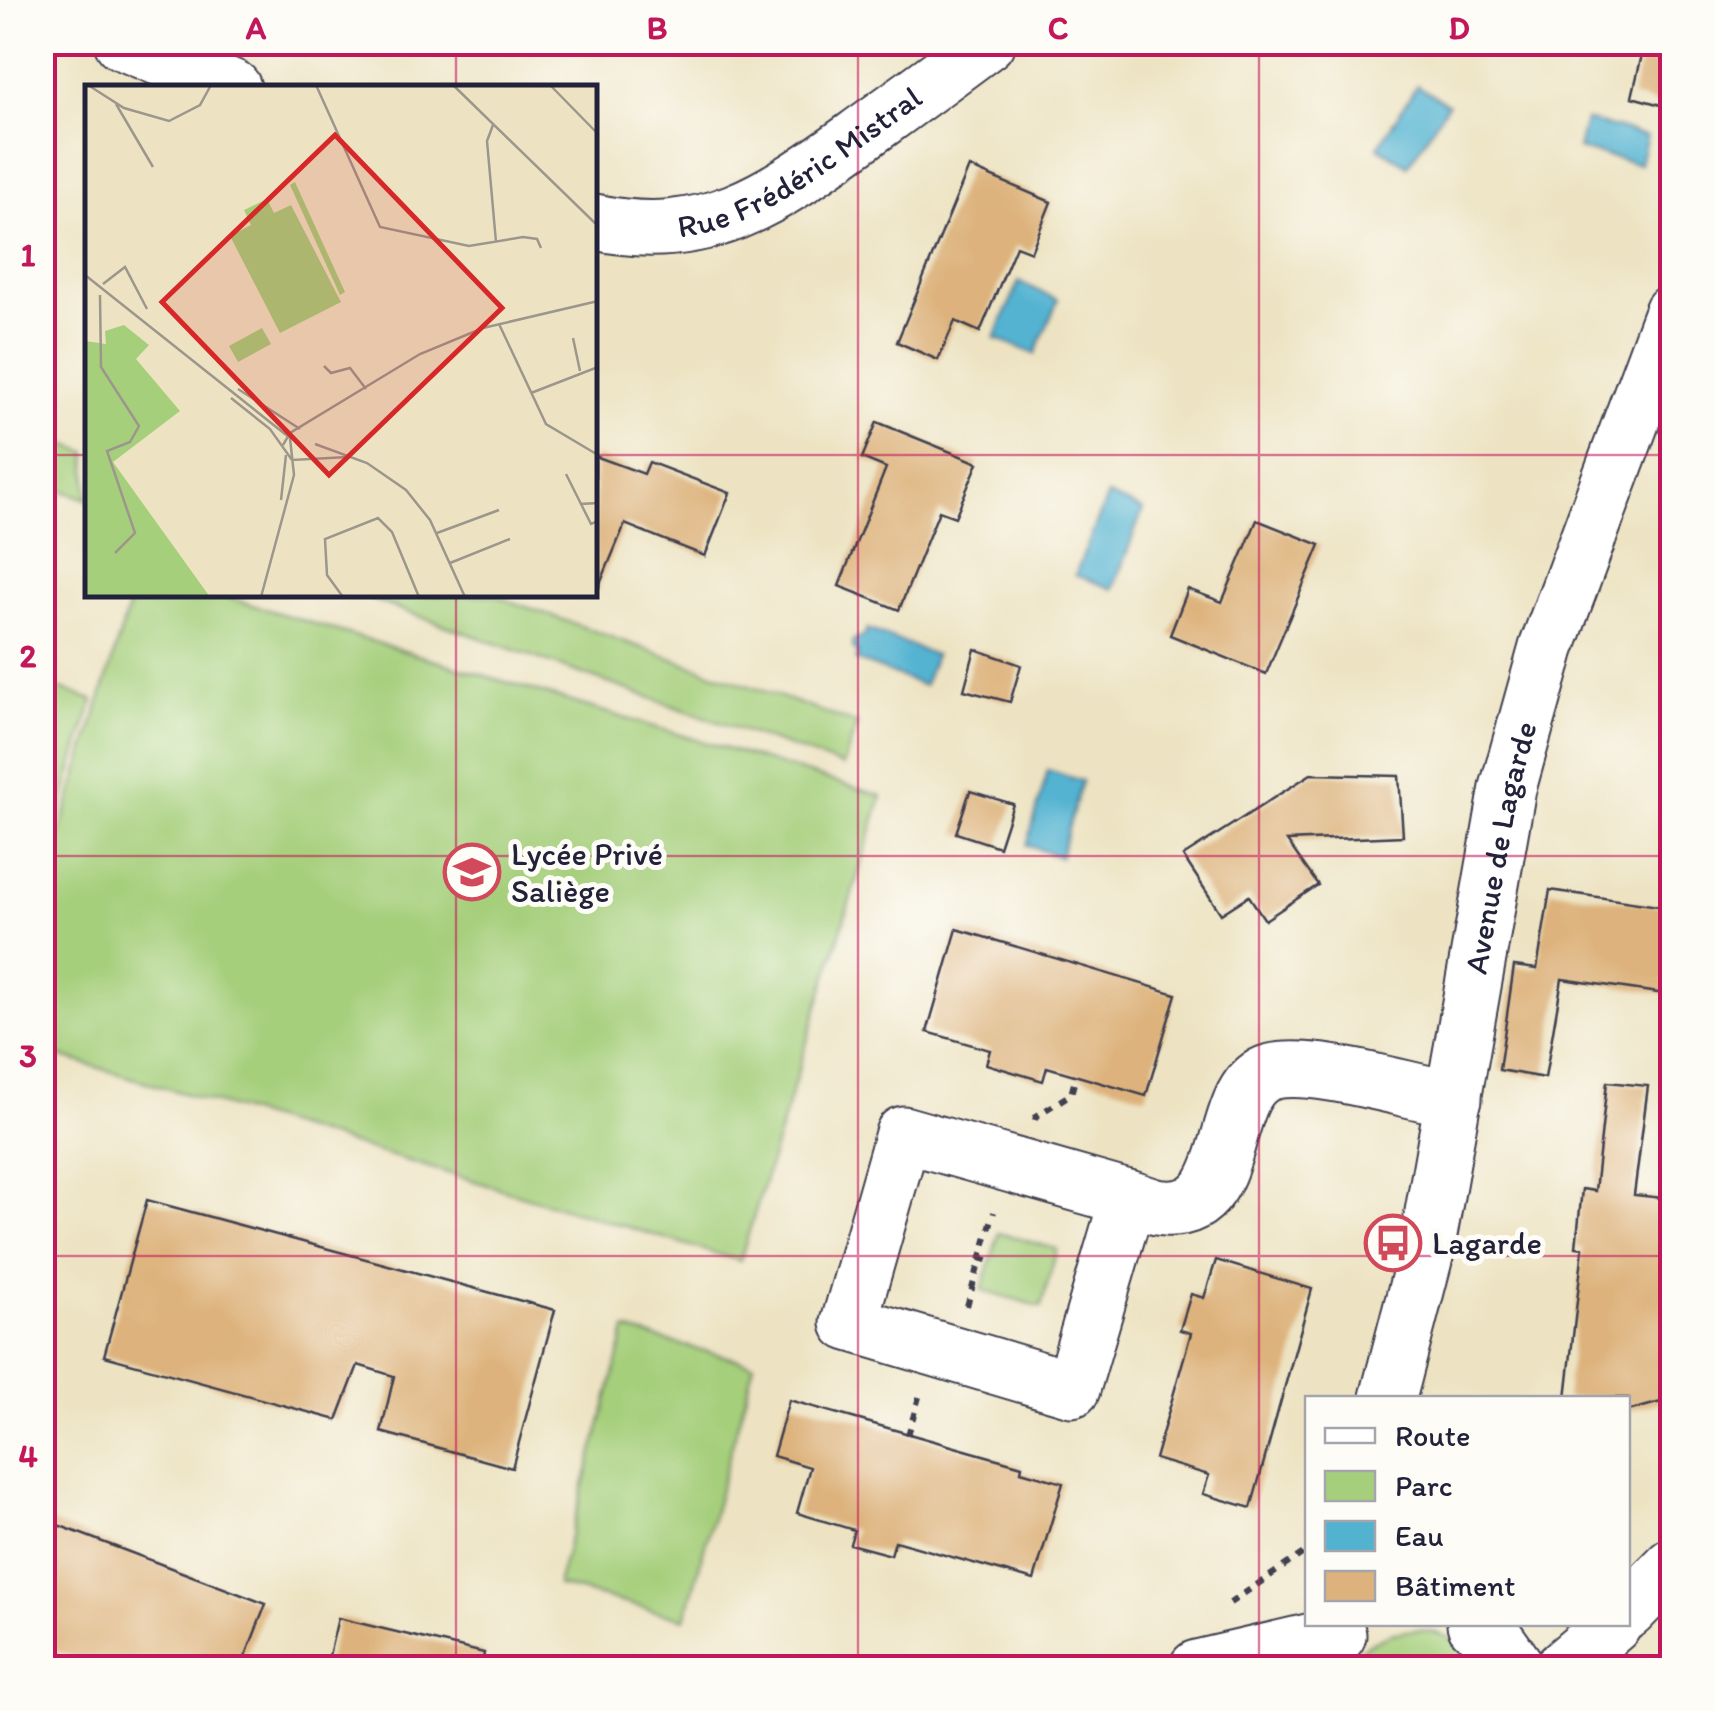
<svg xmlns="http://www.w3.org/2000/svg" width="1715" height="1711" viewBox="0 0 1715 1711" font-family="Itim,sans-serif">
	<rect width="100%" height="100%" fill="#fdfcf7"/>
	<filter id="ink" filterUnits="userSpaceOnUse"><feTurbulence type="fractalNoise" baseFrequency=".01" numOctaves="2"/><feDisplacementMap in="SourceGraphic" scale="20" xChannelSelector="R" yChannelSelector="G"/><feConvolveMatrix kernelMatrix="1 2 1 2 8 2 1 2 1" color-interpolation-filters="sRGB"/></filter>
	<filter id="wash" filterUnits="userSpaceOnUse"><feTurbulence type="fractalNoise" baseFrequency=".0048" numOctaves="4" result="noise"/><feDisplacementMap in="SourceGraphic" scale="40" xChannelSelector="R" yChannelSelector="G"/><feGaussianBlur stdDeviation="2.25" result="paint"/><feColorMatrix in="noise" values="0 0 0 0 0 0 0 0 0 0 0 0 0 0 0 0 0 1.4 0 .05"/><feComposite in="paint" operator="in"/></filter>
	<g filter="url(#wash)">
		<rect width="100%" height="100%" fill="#ede3c2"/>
		<path fill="#a6cf7b" stroke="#64785b" stroke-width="2.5" d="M46 437 87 452V499L43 484V447Z
			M132 595H219L882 796 740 1261 43 1051V889Z
			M359 595H493L857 724 843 766Z
			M43 683 93 700 43 864 42 683Z
			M999 1233 1057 1249 1041 1307 982 1290Z
			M626 1330 754 1364 685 1619 557 1585Z
			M1416 1630C1448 1631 1466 1646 1487 1668H1342C1361 1645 1385 1631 1416 1630Z"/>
		<path fill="#52b3d1" stroke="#3a6a86" stroke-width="2.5" d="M1417 85 1448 104 1408 166 1378 147Z
			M1585 120 1647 136 1640 164 1578 149Z
			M1019 282 1058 300 1035 354 995 338Z
			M1108 495 1143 510 1113 589 1075 575Z
			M867 629 935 655 924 686 856 660 858 653 853 648V640L865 636Z
			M1048 770 1082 781 1060 857 1027 845Z"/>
		<g id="blocks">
			<path fill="#ddb27c" d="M1645 42H1672V108L1632 97Z
				M969 167 1051 202 1031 252 1016 246 980 332 955 321 938 360 897 342Z
				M877 422 978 463 955 517 939 511 899 610 839 586 886 468 862 458Z
				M595 456 644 474 649 462 730 493 705 556 625 524 595 596Z
				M1257 520 1320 545 1266 674 1170 635 1188 589 1222 602Z
				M975 649 1021 665 1010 702 964 690Z
				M1311 774 1399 776 1403 836 1287 841 1318 885 1265 920 1249 896 1221 914 1183 856Z
				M970 791 1013 804 999 847 956 833Z
				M1550 890 1672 908V995L1562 979 1545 1078 1499 1070 1514 966 1537 969Z
				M957 929 1176 994 1146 1096 1047 1067 1043 1081 986 1064 990 1050 927 1032Z
				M1607 1082 1648 1086 1634 1195 1672 1199V1399L1628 1411V1398H1566L1583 1248 1576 1247 1582 1189 1595 1191Z
				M147 1200 555 1310 512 1468 381 1432 394 1376 358 1365 337 1420 104 1356Z
				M1216 1260 1312 1289 1251 1508 1203 1494 1209 1475 1155 1459 1191 1333 1180 1330 1191 1294 1204 1298Z
				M789 1400 1022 1466 1021 1471 1063 1483 1034 1580 895 1541 891 1555 850 1544 854 1530 797 1513 810 1467 773 1456Z
				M42 1519 266 1604 241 1668H103L42 1646Z
				M338 1618 484 1653 482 1668H326Z"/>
		</g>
	</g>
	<g filter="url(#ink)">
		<use href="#blocks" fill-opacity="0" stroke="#403f4f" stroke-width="2.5"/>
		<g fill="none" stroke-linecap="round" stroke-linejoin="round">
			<g stroke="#403f4f" stroke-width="59">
				<g id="minor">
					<path d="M122 42 233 88"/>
					<path id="s1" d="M595 222C705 246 771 199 856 138 900 106 943 75 987 42"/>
					<path d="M903 1134 1128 1198 1072 1389 849 1323Z"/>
					<path d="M1128 1198C1140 1201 1153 1208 1165 1208 1244 1213 1214 1088 1271 1072 1313 1061 1406 1091 1454 1099"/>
					<path id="s2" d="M1388 1398 1426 1252 1508 788 1547 648 1672 312"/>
					<path d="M1628 1611 1672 1566"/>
					<path d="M1475 1624 1497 1640 1517 1668"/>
					<path d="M1197 1668 1338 1635"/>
					<path d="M1562 1668 1614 1624"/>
				</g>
			</g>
			<path stroke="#403f4f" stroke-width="6" stroke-dasharray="8 8" stroke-linecap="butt" d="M1035 1120 1036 1116 1071 1094 1076 1076
				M980 1258 991 1261
				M967 1306 994 1212
				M908 1435 919 1397
				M1230 1603 1308 1550"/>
			<use href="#minor" stroke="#fff" stroke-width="55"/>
		</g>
	</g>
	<path fill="none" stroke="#c2185b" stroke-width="2.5" stroke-opacity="0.55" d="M456 42V88M858 42V1668M1259 42V1668M42 455H88M595 455H1672M456 595V1668M42 856H1672M42 1256H1672"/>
	<defs>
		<g id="school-ring" transform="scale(2.875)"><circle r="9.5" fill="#fdfcf7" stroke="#d1495b" stroke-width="1.5"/><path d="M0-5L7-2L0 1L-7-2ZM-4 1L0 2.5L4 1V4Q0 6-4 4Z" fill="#d1495b"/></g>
		<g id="bus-ring" transform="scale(2.875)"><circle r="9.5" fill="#fdfcf7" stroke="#d1495b" stroke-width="1.5"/><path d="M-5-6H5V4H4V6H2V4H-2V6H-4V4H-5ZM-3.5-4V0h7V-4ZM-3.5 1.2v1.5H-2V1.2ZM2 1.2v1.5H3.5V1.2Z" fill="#d1495b"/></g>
	</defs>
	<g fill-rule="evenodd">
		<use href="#school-ring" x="472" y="872"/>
		<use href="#bus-ring" x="1393" y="1243"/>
	</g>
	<g text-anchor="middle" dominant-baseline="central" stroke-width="10" stroke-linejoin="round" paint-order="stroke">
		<g font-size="32" fill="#22223b" stroke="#fdfcf7">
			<text stroke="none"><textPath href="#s1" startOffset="222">Rue Frédéric Mistral</textPath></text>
			<text stroke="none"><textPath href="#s2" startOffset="562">Avenue de Lagarde</textPath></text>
		</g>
		<g font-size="32" fill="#22223b" stroke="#fdfcf7" text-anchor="start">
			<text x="511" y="854">Lycée Privé<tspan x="511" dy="37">Saliège</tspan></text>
			<text x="1432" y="1243">Lagarde</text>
		</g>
	</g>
	<g transform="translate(85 85)">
		<rect width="512" height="512" fill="#ede3c2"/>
		<path d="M210 97 260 207 255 210 205 100ZM182 114 189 128 206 120 256 217 195 248 145 151 166 140 159 125ZM39 240 64 260 51 274 95 326 28 377 125 512H0V256L21 259 20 246ZM177 243 186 259 153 277 144 261Z" fill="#a6cf7b"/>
		<path fill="none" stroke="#9c968c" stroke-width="2.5" d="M3 0 39 23 84 36 115 20 126 0M231 0 295 142 384 161 438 152 452 154 456 163M368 0 513 141M465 0 513 49M31 19 68 82M408 40 402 56 411 157M0 190 205 353 209 390 176 512M18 199 40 182 62 224M15 210 16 282 54 341 45 357 22 366 50 448 30 468M414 239 461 339 513 370M488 253 495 286M239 281 246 288 265 283 281 304M153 304 215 344M446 308 513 282M146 313 185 344 207 375 263 372M230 359 282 378 321 405 345 435 380 512M198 360 205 348 335 269 398 243 513 216M481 389 496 419M196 415 201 370M513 418 496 419 506 439 513 436M352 448 414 425M365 478 425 454M258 512 242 490 240 454 293 433 307 447 334 512"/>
		<path fill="#d62828" fill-opacity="0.15" stroke="#d62828" stroke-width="5" d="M250 50 417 223 244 390 77 217Z"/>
		<rect width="512" height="512" fill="none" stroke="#22223b" stroke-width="5"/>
	</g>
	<rect width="1715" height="1711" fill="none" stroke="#fdfcf7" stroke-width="110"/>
	<rect x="1305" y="1396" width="325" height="230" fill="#fdfcf7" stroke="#a5a5ac" stroke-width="2.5"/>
	<rect x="1325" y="1428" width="50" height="15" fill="#ffffff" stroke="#a5a5ac" stroke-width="2.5"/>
	<text x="1395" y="1446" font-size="30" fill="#22223b">Route</text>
	<rect x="1325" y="1471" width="50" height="30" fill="#a6cf7b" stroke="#a5a5ac" stroke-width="2.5"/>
	<text x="1395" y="1496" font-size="30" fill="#22223b">Parc</text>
	<rect x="1325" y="1521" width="50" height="30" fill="#52b3d1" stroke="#a5a5ac" stroke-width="2.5"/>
	<text x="1395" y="1546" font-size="30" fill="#22223b">Eau</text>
	<rect x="1325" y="1571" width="50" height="30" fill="#ddb27c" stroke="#a5a5ac" stroke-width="2.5"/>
	<text x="1395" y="1596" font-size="30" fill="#22223b">Bâtiment</text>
	<rect x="55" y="55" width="1605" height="1601" fill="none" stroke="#c2185b" stroke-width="4"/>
	<g font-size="32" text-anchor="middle" font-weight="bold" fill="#c2185b">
		<text x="256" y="39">A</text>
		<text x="657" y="39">B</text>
		<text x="1058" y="39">C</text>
		<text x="1459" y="39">D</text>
		<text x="28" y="266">1</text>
		<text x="28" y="667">2</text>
		<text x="28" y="1067">3</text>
		<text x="28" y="1467">4</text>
	</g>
</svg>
